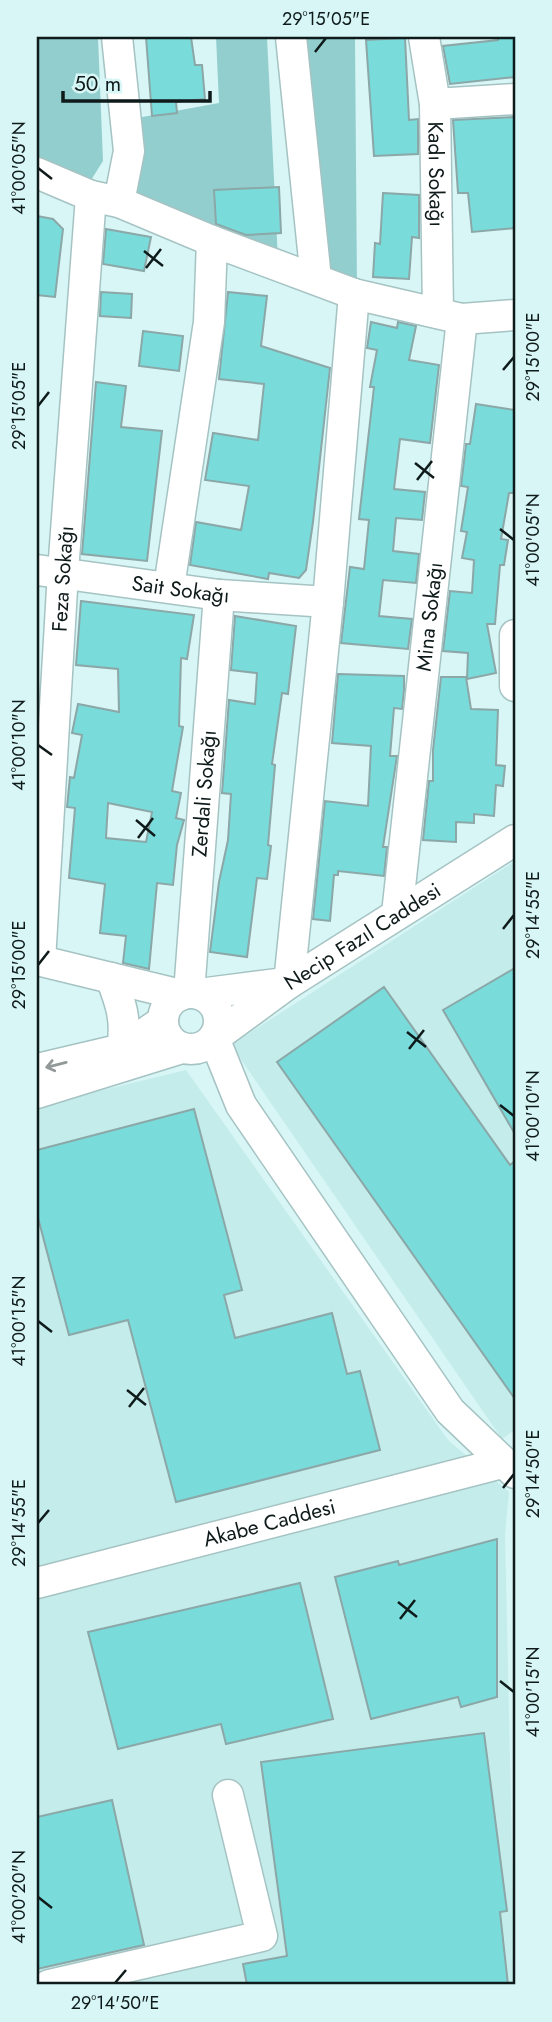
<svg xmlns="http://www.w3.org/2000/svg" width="552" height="2022" viewBox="0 0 552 2022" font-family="Jost,sans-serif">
	<rect width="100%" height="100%" fill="#d8f6f6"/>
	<path fill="#c4eceb" d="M515 861V1430L502 1439 231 1045Z
		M186 1070 448 1440 509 1492 505 1535 515 1985H37V1106Z"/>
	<path fill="#93cece" d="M37 37H98L103 161 86 188 37 165Z
		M216 37H267L278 260 119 200 126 120 219 103Z
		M301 37H355L357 289 316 269Z"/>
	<path fill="#7adbdb" stroke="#8ba7a7" stroke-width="2" fill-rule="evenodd" d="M146 37H191L195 65H202L205 99 176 102 177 113 152 116Z
		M498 37H515V77L450 84 443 46 498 40Z
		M405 38 409 120 418 119V154L374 156 366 40Z
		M515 117V228L472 232 468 193H458L453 120Z
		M279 187 281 233 246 235 216 224 214 190Z
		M383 193 419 195V238L412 237 409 279 373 277 375 243 380 244Z
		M37 216 53 219 63 229 55 297 37 295Z
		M106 229 151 237 144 271 103 264Z
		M101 292 132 294 131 318 100 316Z
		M228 292 267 296 261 346 330 368 313 522 306 570 299 578 269 573 268 579 190 565 196 522 241 530 249 486 205 480 213 433 258 440 264 384 219 379Z
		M371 322 397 328 398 322 416 326 409 360 439 365 430 443 400 439 394 489 425 492 422 520 396 518 393 551 419 554 416 583 383 580 379 616 412 619 408 649 341 643 350 567 364 569 369 520 359 519 374 387H370L377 350 367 348Z
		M143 331 183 336 179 371 139 366Z
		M96 382 126 386 121 427 162 431 147 561 82 554Z
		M476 404 515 410V483L514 493H509L501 539 508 540 504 565H500L495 624H487L496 673 467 679 468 653 443 651 450 591 472 593 474 560 462 558 467 532 461 531 468 487 461 486 466 444H470Z
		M81 601 194 615 187 659 181 658 179 726 183 727 172 791 181 793 176 818 184 820 177 845 173 885 157 883 149 969 123 963 126 936 100 933 105 884 69 878 75 808 67 807 70 777 74 778 82 735 72 733 78 704 119 712 118 669 76 665ZM108 803 152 812 146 842 106 838Z
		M235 616 296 626 288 694 282 693 272 764 275 765 268 845 271 846 267 879 257 878 247 957 210 952 219 882 228 840 231 794 222 793 229 700 255 704 257 673 231 670Z
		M338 674 404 676V690L402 709 394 708 390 756H397L383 847H387L384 876 338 871V875H334L330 921 313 919 325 801 368 806 371 746 332 743Z
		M441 677H466L471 709 498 710 496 765 505 766 503 786 496 785 494 816 474 814V823L456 822V842L423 840 429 781H433V750Z
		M515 968V1134L443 1010Z
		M384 987 510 1165 515 1161V1399L277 1062Z
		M194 1109 242 1290 224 1295 235 1338 332 1313 347 1374 360 1371 380 1450 176 1502 128 1320 69 1335 37 1214V1150Z
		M497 1539V1697L461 1707 458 1697 371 1719 335 1577 398 1561 399 1565Z
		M300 1583 333 1719 226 1744 221 1724 118 1749 88 1632Z
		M484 1733 507 1911 500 1912 508 1985H247L243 1964 287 1956 261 1762Z
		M112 1800 144 1945 37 1969V1817Z"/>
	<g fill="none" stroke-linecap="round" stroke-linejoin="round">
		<g stroke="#a6c3c3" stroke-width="33">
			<g id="minor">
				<path d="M117 37 129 151 119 202"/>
				<path d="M291 37 316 279"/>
				<path id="s1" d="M424 37 435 104 438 313"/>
				<path d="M435 104 515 99"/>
				<path d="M37 173 91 196 119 202 212 241 354 294 462 319 515 315"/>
				<path id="s2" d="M37 570 219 595 328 602"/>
				<path d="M169 587 209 322 212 241"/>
				<path d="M515 635V686"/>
				<path id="s3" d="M397 914 462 319"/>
				<path d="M37 960 181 995"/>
				<path id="s4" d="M40 961 63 572 91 196"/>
				<path d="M111 978C121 1003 127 1021 122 1049"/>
				<path d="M289 983 328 602 354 294"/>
				<circle cx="191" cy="1021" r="28"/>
				<path id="s5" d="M189 993 219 595"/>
				<path d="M199 994 285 983"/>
				<path d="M214 1038 241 1105 450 1411 515 1473"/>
				<path id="s6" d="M214 1038 289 983 515 840"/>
				<path d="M37 1069 122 1049 163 1021"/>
				<path d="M37 1093 182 1048"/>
				<path id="s7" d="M37 1583 502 1463"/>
				<path d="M49 1985 262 1936 228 1795"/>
			</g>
		</g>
		<use href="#minor" stroke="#fff" stroke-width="30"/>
	</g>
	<defs><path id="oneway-shaft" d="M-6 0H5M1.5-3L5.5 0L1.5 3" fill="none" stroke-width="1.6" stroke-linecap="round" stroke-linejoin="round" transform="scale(1.75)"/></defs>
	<use stroke="#939898" href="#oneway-shaft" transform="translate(56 1065) rotate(166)"/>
	<path fill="none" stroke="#0f1a1a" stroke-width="2.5" d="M315 52 326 38M38 168 52 179M144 251 163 266M146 268 161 249M503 370 514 357M38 406 49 392M415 463 434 478M417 480 432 461M500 529 514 540M38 745 52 755M136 820 155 836M138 838 153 818M503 929 514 915M38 965 49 951M407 1032 426 1047M409 1049 424 1030M500 1105 514 1116M38 1321 52 1332M127 1390 146 1405M129 1407 144 1388M503 1488 514 1474M38 1523 49 1510M398 1602 417 1617M400 1619 415 1600M500 1681 514 1692M38 1897 52 1908M115 1983 126 1970"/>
	<g text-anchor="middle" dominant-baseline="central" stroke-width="5" stroke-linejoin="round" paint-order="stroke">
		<g font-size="21" fill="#0f1a1a" stroke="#d8f6f6">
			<text stroke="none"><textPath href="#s1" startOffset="138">Kadı Sokağı</textPath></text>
			<text stroke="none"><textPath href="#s4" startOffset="383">Feza Sokağı</textPath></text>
			<text stroke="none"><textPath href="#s2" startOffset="145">Sait Sokağı</textPath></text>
			<text stroke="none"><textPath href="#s3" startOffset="299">Mina Sokağı</textPath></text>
			<text stroke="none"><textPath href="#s5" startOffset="200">Zerdali Sokağı</textPath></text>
			<text stroke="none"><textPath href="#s6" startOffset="180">Necip Fazıl Caddesi</textPath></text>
			<text stroke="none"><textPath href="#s7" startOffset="240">Akabe Caddesi</textPath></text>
		</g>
	</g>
	<rect width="552" height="2022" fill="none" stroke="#d8f6f6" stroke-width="77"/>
	<path d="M63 91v10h147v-10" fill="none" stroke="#0f1a1a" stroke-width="3.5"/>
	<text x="74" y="91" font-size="21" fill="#0f1a1a" stroke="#d8f6f6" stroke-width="5" paint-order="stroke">50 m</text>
	<rect x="38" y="38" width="476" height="1945" fill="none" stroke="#0f1a1a" stroke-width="2.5"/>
	<g font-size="18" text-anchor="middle" fill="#0f1a1a">
		<text x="326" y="25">29°15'05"E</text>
		<text transform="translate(19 168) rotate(-90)" y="6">41°00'05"N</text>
		<text transform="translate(533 357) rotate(-90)" y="6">29°15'00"E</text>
		<text transform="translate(19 406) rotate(-90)" y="6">29°15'05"E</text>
		<text transform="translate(533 540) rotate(-90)" y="6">41°00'05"N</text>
		<text transform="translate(19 745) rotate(-90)" y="6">41°00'10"N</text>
		<text transform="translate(533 915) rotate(-90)" y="6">29°14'55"E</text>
		<text transform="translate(19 965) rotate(-90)" y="6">29°15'00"E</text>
		<text transform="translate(533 1116) rotate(-90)" y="6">41°00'10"N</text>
		<text transform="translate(19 1321) rotate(-90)" y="6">41°00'15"N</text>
		<text transform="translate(533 1474) rotate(-90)" y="6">29°14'50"E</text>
		<text transform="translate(19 1523) rotate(-90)" y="6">29°14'55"E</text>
		<text transform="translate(533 1692) rotate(-90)" y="6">41°00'15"N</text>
		<text transform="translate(19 1897) rotate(-90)" y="6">41°00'20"N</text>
		<text x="115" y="2009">29°14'50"E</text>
	</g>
</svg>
